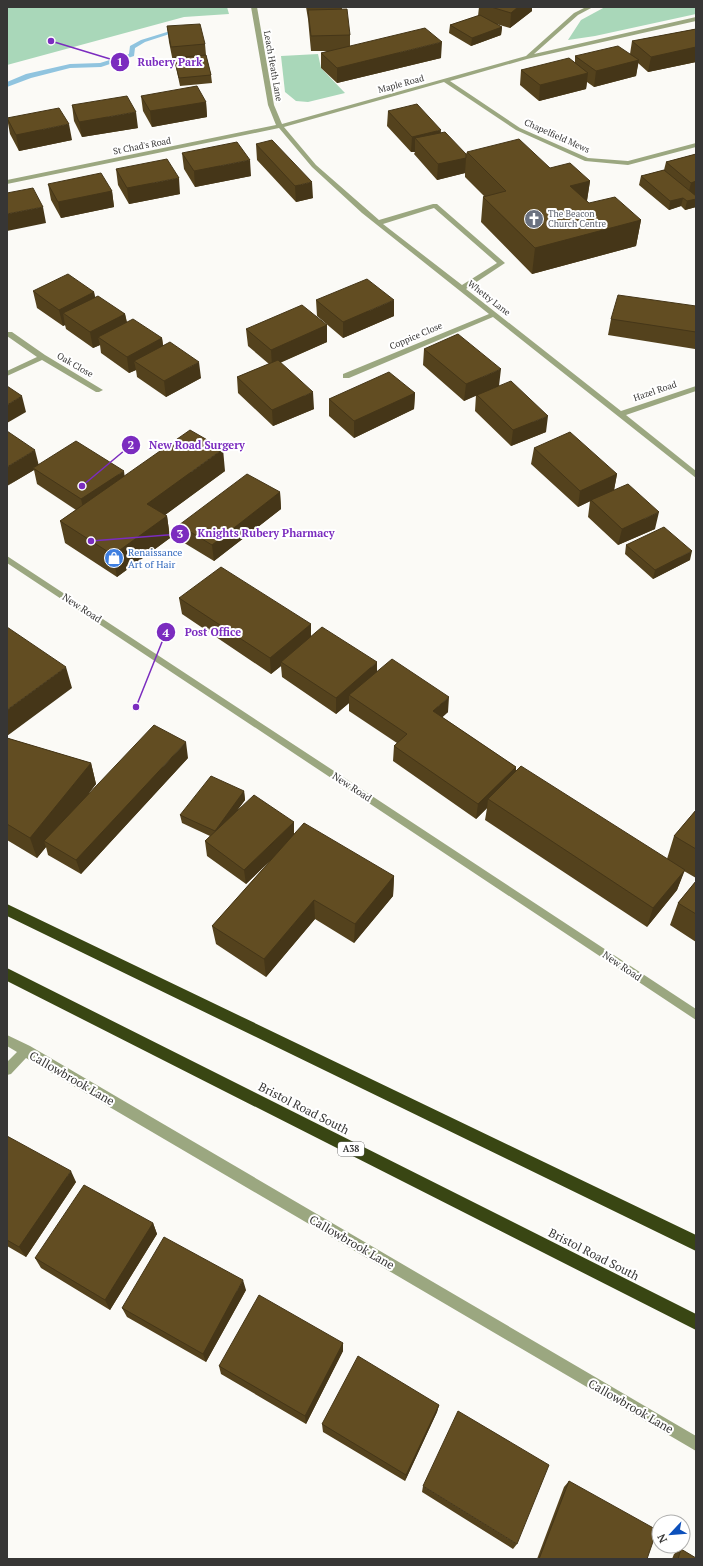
<svg xmlns="http://www.w3.org/2000/svg" width="703" height="1566" viewBox="0 0 703 1566" font-family="'PT Serif',serif">
	<rect width="100%" height="100%" fill="#fbfaf6"/>
	<path fill="#a9d7b9" d="M7 7H227L229 14 184 17 7 65Z
		M605 7H696V14L595 36 568 40 581 20Z
		M318 54 321 68 345 93 308 102 296 101 285 92 281 56Z"/>
	<g fill="none" stroke-linecap="round" stroke-linejoin="round">
		<path fill="#90c4df" fill-rule="evenodd" d="M180 28 185 29 145 42 135 48 134 56 101 67 70 68 31 78 7 87V82L26 74 70 64 100 63 129 54 130 46 141 40Z"/>
		<path fill="#9ba780" fill-rule="evenodd" d="M251 7H257L274 105 282 124 526 56 574 13 586 7H593L578 15 534 54 696 17V21L527 59 450 81 520 128 588 158 628 161 696 143V147L628 165 585 161 516 130 444 82 284 127 316 165 379 220 433 204H437L505 263 466 289 621 411 696 386V391L626 415 696 471V478L493 317 349 378H343V374L489 314 362 213 312 167 279 128 7 184V180L276 125 268 105ZM434 208 497 263 462 285 383 224Z
			M7 332H12L45 355 103 390 99 392H96L42 360 7 376V371L37 357 7 336Z
			M7 556 696 1009V1020L7 563Z
			M7 1035 30 1046 696 1436V1451L26 1058 11 1074 7 1075V1062L17 1052 7 1046Z"/>
		<path fill="#394613" fill-rule="evenodd" d="M7 904 696 1235V1251L7 916Z
			M7 968 696 1314V1330L7 981Z"/>
	</g>
	<path fill="#54421d" d="M306 7H342V9L350 35V46L441 58 337 83 321 68V53L328 51H311L308 19Z
		M479 7H532V11L510 28 496 24 502 27 501 35 471 46 449 33 450 25 478 16Z
		M167 26 205 44 206 55 211 75 212 83 180 86 175 62H173L169 42Z
		M696 29V62L648 72 638 63 636 76 594 87 587 82 586 89 539 101 520 85 521 70 575 62V56L630 54 632 41Z
		M141 96 206 102 207 117 152 127 143 111Z
		M72 105 138 128 82 137 74 121Z
		M388 111 441 133 466 154 467 152 550 168 590 181 587 201 589 203 641 220 636 246 532 274 481 222 483 197 484 196 465 177V173L437 180 414 154 415 152H411L387 126Z
		M7 118 72 140 19 151 10 134Z
		M256 144 313 198 296 202 257 160Z
		M182 153 251 176 195 187 184 169Z
		M696 154V207L685 210 681 206 669 210 639 185 641 176 664 170 666 162Z
		M116 169 180 194 129 204 118 185Z
		M48 184 112 191 114 207 61 218 51 200Z
		M33 291 94 292 95 297 125 314 127 322 162 338 163 345 201 378 166 397 137 377 136 370 129 373 101 353 100 345 93 348 66 329 65 325 63 326 37 308Z
		M316 300 394 316 343 338 317 316Z
		M696 306V345L695 349 608 335 611 319Z
		M327 325V342L280 363 314 409 273 426 238 393 237 377 269 364 248 346 246 329Z
		M424 349 499 386 490 390 546 432 511 446 475 411 476 395 464 401 423 365Z
		M415 393 414 409 354 438 329 416V399Z
		M534 448 617 474 614 490 655 529 618 545 588 517 590 501 578 507 531 464Z
		M38 465 124 476 225 471 165 515 167 516 170 538 117 577 65 543 60 521 76 510 37 484 34 470 7 486Z
		M280 492 281 509 214 561 181 541 179 525Z
		M626 545 690 560 653 579 625 554Z
		M179 598 311 624V636L377 671 448 712 442 717 516 767V771L667 859 674 836 696 810V878L684 871 677 890 647 927 485 820 487 808 476 819 393 761 394 746 397 743 349 711V703L336 714 282 677 281 666 271 674 182 614Z
		M7 738 91 763 96 784 89 793 188 758 81 874 48 855 46 847 37 858 7 840Z
		M244 791 245 800 235 813 294 822V834L394 876 393 896 354 943 315 919 266 977 216 944 212 926 271 860 246 884 207 856 205 841 210 836 182 823 180 815Z
		M696 881V942L670 925 678 903Z
		M7 1136 76 1182 26 1257 7 1246Z
		M153 1223 157 1234 110 1310 41 1268 35 1258Z
		M246 1290 206 1362 127 1317 122 1308Z
		M343 1343V1351L306 1424 221 1374 219 1366Z
		M439 1405 437 1412 405 1481 323 1432 322 1424Z
		M569 1481 647 1559H537L564 1487Z
		M423 1486 517 1544 513 1549 422 1492Z
		M681 1549 696 1559H672L674 1554Z"/>
	<path fill="#453618" d="M518 7H532V11L510 28 511 13Z
		M502 27 501 35 471 46 472 38Z
		M442 42 441 58 337 83V68Z
		M696 47V62L648 72 651 57Z
		M639 60 636 76 594 87 596 71Z
		M588 73 586 89 539 101 540 85Z
		M206 102 207 117 152 127 150 111Z
		M136 112 138 128 82 137 79 122Z
		M69 124 72 140 19 151 16 135Z
		M441 130 440 146 415 138V152H411L412 137Z
		M466 158 465 173 437 180 438 164Z
		M250 160 251 176 195 187 194 171Z
		M179 178 180 194 129 204 127 188Z
		M590 181 586 206 570 186Z
		M696 181V196L687 199 691 183Z
		M312 182 313 198 296 202 295 186Z
		M112 191 114 207 61 218 58 202Z
		M683 198 681 206 669 210 670 201Z
		M696 199V207L685 210 687 201Z
		M43 207 46 223 7 231V214Z
		M641 220 636 246 532 274 535 248Z
		M94 292 97 309 63 313 65 325 63 326 59 310Z
		M394 300V316L343 338V322Z
		M125 314 128 330 98 337 100 345 93 348 90 332Z
		M327 325V342L272 366 271 350Z
		M162 338 164 354 134 361 136 370 129 373 127 357Z
		M199 362 201 378 166 397 164 381Z
		M501 369 499 386 464 401 466 384Z
		M313 392 314 409 273 426 272 410Z
		M415 393 414 409 354 438V421Z
		M22 396 26 412 7 423V405Z
		M548 416 546 432 511 446 513 430Z
		M223 449 225 471 150 526 147 504Z
		M35 450 39 466 33 468 34 470 7 486V467Z
		M124 471 126 487 85 516 81 499Z
		M617 474 614 490 578 507 580 491Z
		M280 492 281 509 214 561 212 545Z
		M659 512 655 529 618 545 622 529Z
		M167 516 170 538 117 577 113 555Z
		M692 551 690 560 653 579 655 570Z
		M311 624V640L281 662V666L271 674 270 658Z
		M377 662V678L349 695V703L336 714V698Z
		M66 667 72 688 7 736V710Z
		M449 697 448 712 432 727 433 711Z
		M186 742 188 758 81 874 76 860Z
		M91 763 96 784 49 844 44 841 46 847 37 858 30 838Z
		M516 767 514 782 488 799 487 808 476 819 478 804Z
		M244 791 245 800 216 839 215 831Z
		M294 822V837L246 884 244 870Z
		M685 870 677 890 647 927 653 908Z
		M394 876 393 896 354 943 355 924Z
		M314 900 315 919 266 977 264 959Z
		M71 1171 76 1182 26 1257 19 1247Z
		M153 1223 157 1234 110 1310 105 1300Z
		M243 1280 246 1290 206 1362 203 1354Z
		M343 1343V1351L306 1424 305 1416Z
		M439 1405 437 1412 405 1481 406 1475Z"/>
	<path fill="#624d22" stroke="#453618" d="M491 7H518L511 13Z
		M347 9 350 35 311 36 308 10Z
		M480 15 502 27 472 38 450 25Z
		M200 24 205 44 171 47 167 26Z
		M425 28 442 42 337 68 321 53Z
		M696 29V47L651 57 632 41Z
		M618 46 639 60 596 71 575 56Z
		M206 55 211 75 179 78 174 58Z
		M569 58 588 73 540 85 521 70Z
		M197 86 206 102 150 111 141 96Z
		M127 96 136 112 79 122 72 105Z
		M417 104 441 130 412 137 388 111Z
		M59 108 69 124 16 135 7 118Z
		M445 132 466 154V158L438 164 415 138Z
		M519 139 550 168 570 163 590 181 570 186 589 203 615 197 641 220 535 248 483 197 506 191 467 152Z
		M272 140 312 182 295 186 256 144Z
		M237 142 250 160 194 171 182 153Z
		M696 154V181L691 183 666 162Z
		M167 159 179 178 127 188 116 169Z
		M664 170 696 196V199L687 201 683 198 670 201 641 176Z
		M101 173 112 191 58 202 48 184Z
		M33 188 43 207 7 214V193Z
		M68 274 94 292 59 310 33 291Z
		M367 279 394 300 343 322 316 300Z
		M618 295 696 306V332L611 319Z
		M98 296 125 314 90 332 63 313Z
		M302 305 327 325 271 350 246 329Z
		M133 319 162 338 127 357 98 337Z
		M458 334 501 369 466 384 424 349Z
		M170 342 199 362 164 381 134 361Z
		M278 360 313 392 272 410 237 377Z
		M389 372 415 393 354 421 329 399Z
		M511 381 548 416 513 430 477 395Z
		M7 386 22 396 7 405Z
		M190 430 223 449 147 504 167 516 113 555 60 521Z
		M7 431 35 450 7 467Z
		M570 432 617 474 580 491 534 448Z
		M76 441 124 471 81 499 33 468Z
		M247 474 280 492 212 545 179 525Z
		M628 484 659 512 622 529 591 500Z
		M664 527 692 551 655 570 626 545Z
		M221 567 311 624 270 658 179 598Z
		M7 627 66 667 7 710Z
		M322 627 377 662 336 698 281 662Z
		M392 659 449 697 433 711 516 767 478 804 394 746 407 734 349 695Z
		M154 725 186 742 76 860 44 841Z
		M7 738 91 763 30 838 7 824Z
		M521 766 685 870 653 908 488 799Z
		M211 776 244 791 215 831 180 815Z
		M254 795 294 822 244 870 205 841Z
		M696 810V849L674 836Z
		M304 823 394 876 355 924 314 900 264 959 212 926Z
		M696 881V914L678 903Z
		M7 1136 71 1171 19 1247 7 1240Z
		M84 1185 153 1223 105 1300 35 1258Z
		M164 1237 243 1280 203 1354 122 1308Z
		M259 1295 343 1343 305 1416 219 1366Z
		M358 1356 439 1405 406 1475 322 1424Z
		M458 1411 549 1465 517 1544 423 1486Z
		M569 1481 657 1530 647 1559H539Z
		M681 1549 696 1558V1559H678Z"/>
	<defs>
		<g id="church-disc" transform="scale(1)"><circle r="9.5" fill="#6b7280" stroke="#fff"/><path d="M-1.2-6h2.4v3.5h3.3v2.4h-3.3V6h-2.4V-.1h-3.3v-2.4h3.3Z" fill="#fff"/></g>
		<g id="shop-disc" transform="scale(1)"><circle r="9.5" fill="#3f7fe0" stroke="#fff"/><path d="M-5-2.5h2.3a2.7 3.5 0 0 1 5.4 0H5L5.5 6h-11ZM-1.5-2.5h3a1.5 2.3 0 0 0-3 0Z" fill="#fff"/></g>
	</defs>
	<g fill-rule="evenodd">
		<use href="#church-disc" x="534" y="219"/>
		<use href="#shop-disc" x="114" y="558"/>
	</g>
	<g text-anchor="middle" dominant-baseline="central" stroke-width="4" stroke-linejoin="round" paint-order="stroke">
		<g font-size="9" fill="#373635" stroke="#fff">
			<text transform="translate(273 66) rotate(80)">Leach Heath Lane</text>
			<text transform="translate(401 84) rotate(-15)">Maple Road</text>
			<text transform="translate(557 136) rotate(24)">Chapelfield Mews</text>
			<text transform="translate(142 146) rotate(-11)">St Chad's Road</text>
			<text transform="translate(489 298) rotate(38)">Whetty Lane</text>
			<text transform="translate(416 336) rotate(-23)">Coppice Close</text>
			<text transform="translate(75 365) rotate(30)">Oak Close</text>
			<text transform="translate(655 391) rotate(-19)">Hazel Road</text>
		</g>
		<g font-size="9" fill="#5b616d" stroke="#fff" text-anchor="start">
			<text x="548" y="214">The Beacon<tspan x="548" dy="10">Church Centre</tspan></text>
		</g>
		<rect fill="#fff" stroke="#737272" stroke-width="1" x="338" y="1142" width="26" height="14" rx="3"/>
		<g font-size="9" font-weight="bold" fill="#373635">
			<text x="351" y="1149">A38</text>
		</g>
		<g font-size="10" fill="#366cbe" stroke="#fff" text-anchor="start">
			<text x="128" y="552">Renaissance<tspan x="128" dy="12">Art of Hair</tspan></text>
		</g>
		<g font-size="10" fill="#373635" stroke="#fff">
			<text transform="translate(82 608) rotate(33)">New Road</text>
			<text transform="translate(352 787) rotate(33)">New Road</text>
			<text transform="translate(622 966) rotate(34)">New Road</text>
		</g>
		<g font-size="12" fill="#373635" stroke="#fff">
			<text transform="translate(72 1078) rotate(30)">Callowbrook Lane</text>
			<text transform="translate(304 1108) rotate(27)">Bristol Road South</text>
			<text transform="translate(352 1242) rotate(30)">Callowbrook Lane</text>
			<text transform="translate(594 1254) rotate(27)">Bristol Road South</text>
			<text transform="translate(631 1406) rotate(30)">Callowbrook Lane</text>
		</g>
	</g>
	<path fill="none" stroke="#7b2cbf" stroke-width="1.5" d="M51 41L120 62M82 486L131 445M91 541L180 534M136 707L166 632"/>
	<g fill="#7b2cbf" stroke="#fff" stroke-width="1.5">
		<circle cx="51" cy="41" r="4"/>
		<circle cx="82" cy="486" r="4"/>
		<circle cx="91" cy="541" r="4"/>
		<circle cx="136" cy="707" r="4"/>
		<circle cx="120" cy="62" r="10"/>
		<circle cx="131" cy="445" r="10"/>
		<circle cx="180" cy="534" r="10"/>
		<circle cx="166" cy="632" r="10"/>
	</g>
	<g font-size="12" text-anchor="middle" font-weight="bold" fill="#fff">
		<text x="120" y="66">1</text>
		<text x="131" y="449">2</text>
		<text x="180" y="538">3</text>
		<text x="166" y="637">4</text>
	</g>
	<g font-size="11" text-anchor="middle" font-weight="bold" fill="#7b2cbf" stroke="#fff" stroke-width="4" stroke-linejoin="round" paint-order="stroke">
		<text x="170" y="66">Rubery Park</text>
		<text x="197" y="449">New Road Surgery</text>
		<text x="266" y="537">Knights Rubery Pharmacy</text>
		<text x="213" y="636">Post Office</text>
	</g>
	<rect width="703" height="1566" fill="none" stroke="#373635" stroke-width="16"/>
	<g transform="translate(671 1534) rotate(244)"><circle r="19" fill="#ffffff" stroke="#afafae"/>
	<path d="M0-3L7 15L0 10L-7 15Z" fill="#0c50bb"/>
	<text y="-6" font-size="11" font-weight="bold" text-anchor="middle" fill="#373635">N</text>
	</g>
</svg>
